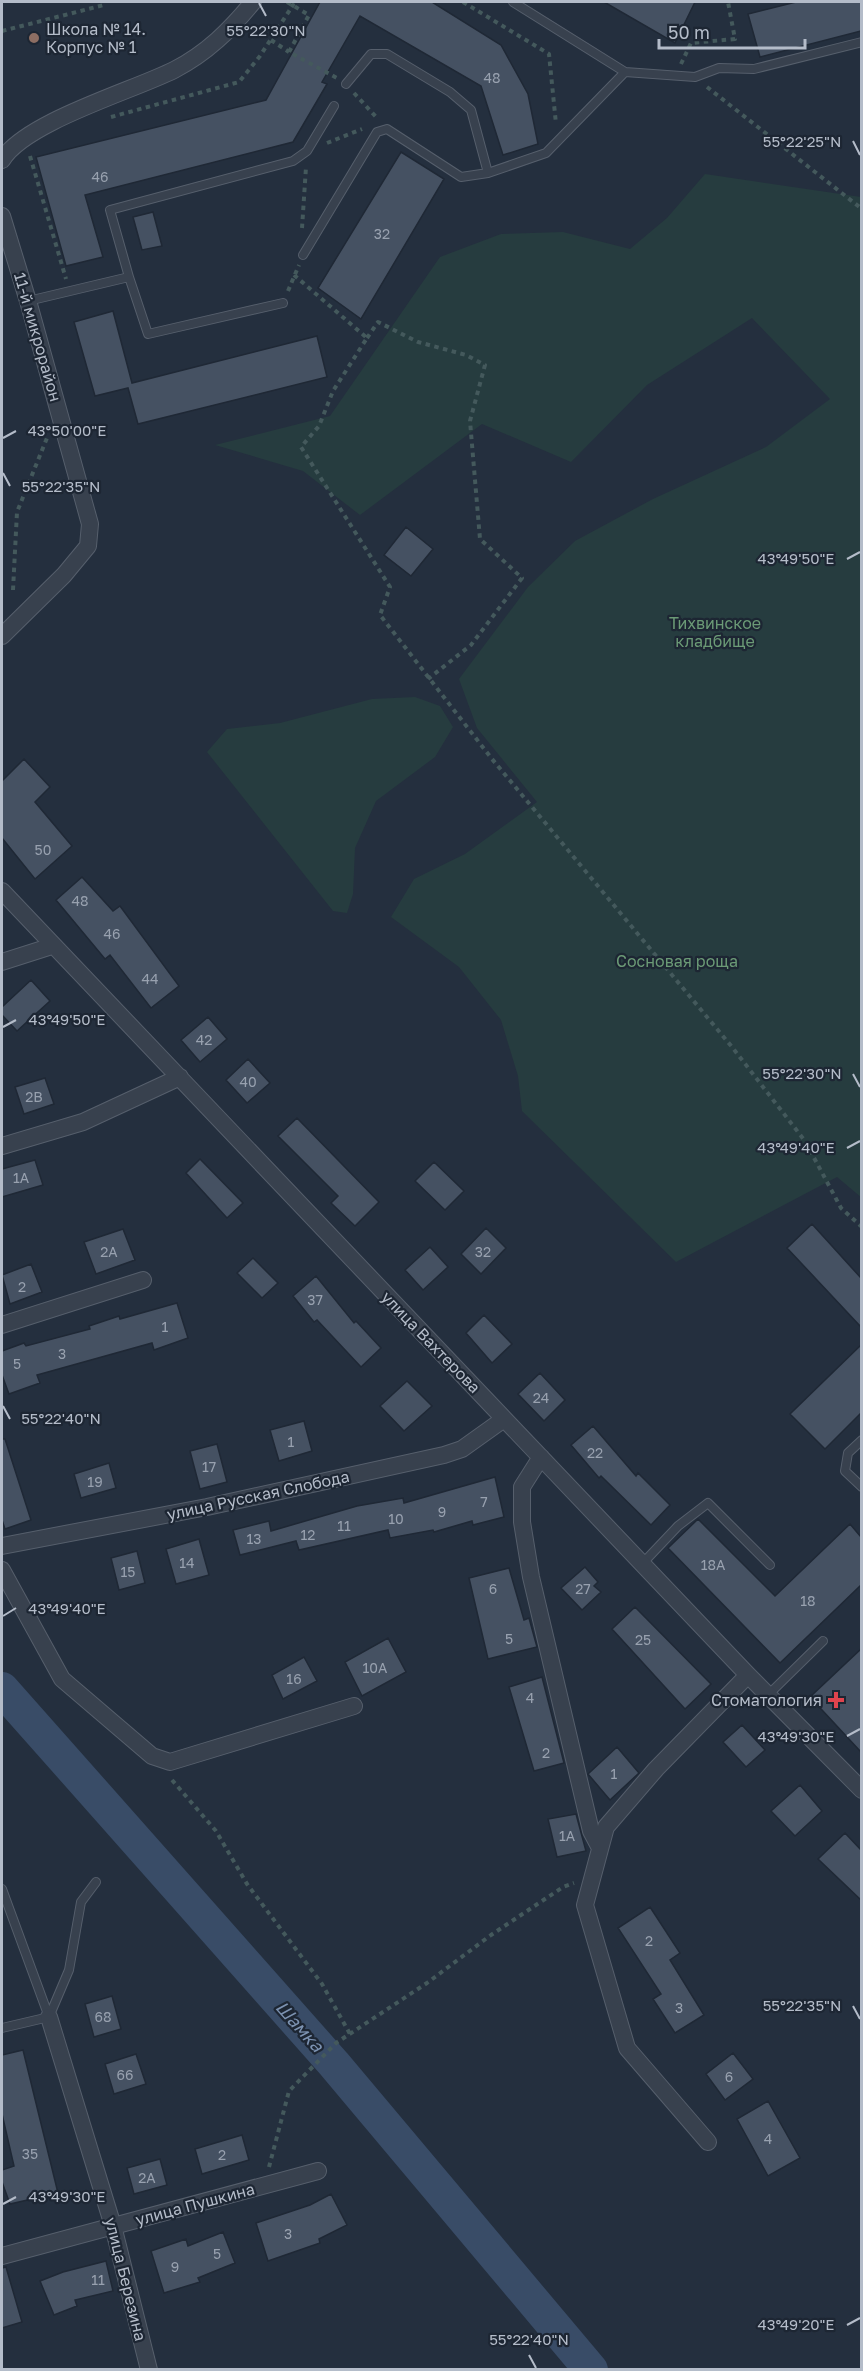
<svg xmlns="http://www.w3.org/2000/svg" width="863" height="2371" viewBox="0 0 863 2371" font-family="'Golos Text',sans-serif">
	<rect width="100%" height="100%" fill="#242f3e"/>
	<path fill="#263c3f" d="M705 174 861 197 862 1198 837 1177 676 1262 522 1111 518 1076 501 1020 459 967 391 917 414 879 465 854 537 802 477 728 459 679 528 587 575 541 653 499 766 447 830 399 752 318 647 385 571 462 482 424 360 515 303 471 215 445 330 416 440 257 501 234 563 232 630 249 667 218Z
		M415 697 440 706 453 727 435 757 376 801 355 848 353 894 347 913 333 911 207 752 227 729 280 723 372 699Z"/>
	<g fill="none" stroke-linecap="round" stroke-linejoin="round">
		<path stroke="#394c67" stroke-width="34" d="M2 1689 334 2064 591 2370"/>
	</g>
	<path fill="#455162" stroke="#1f2835" stroke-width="1.5" d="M320 2H432L501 45 528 94 538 144 503 155 481 86 360 16 322 82 327 84 293 142 85 195 103 257 66 266 36 157 266 100Z
		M604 2H695L675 43Z
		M796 2H861V31L760 57 748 14Z
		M401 152 444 179 361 319 318 288Z
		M153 212 162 246 142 250 133 217Z
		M113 311 132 383 317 336 327 377 138 424 128 388 95 396 74 322Z
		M406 527 433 549 411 576 384 555Z
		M24 759 50 787 35 802 72 846 35 879 2 838V781Z
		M82 877 113 911 120 906 179 986 151 1008 110 955 105 959 56 900Z
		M31 980 50 1001 17 1031 2 1015V1007Z
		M208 1017 227 1039 200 1062 181 1040Z
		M248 1059 270 1083 247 1103 226 1080Z
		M45 1078 54 1104 24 1114 15 1087Z
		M297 1118 379 1202 355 1226 331 1203 338 1196 278 1136Z
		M200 1159 243 1203 227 1218 186 1173Z
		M35 1160 43 1185 2 1197V1169Z
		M434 1162 464 1191 445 1210 415 1181Z
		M812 1224 861 1278V1327L787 1248Z
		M486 1228 506 1248 481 1274 461 1254Z
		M123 1229 135 1260 96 1274 84 1242Z
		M430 1247 448 1267 423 1290 405 1270Z
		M253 1258 278 1283 262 1298 237 1273Z
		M31 1264 42 1292 10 1304 2 1275Z
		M316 1276 354 1323 356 1321 381 1348 361 1367 317 1320 314 1322 293 1296Z
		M177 1303 188 1338 154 1350 152 1343 37 1375 40 1383 9 1394 2 1375V1351L24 1343 26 1346 90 1329 89 1326 119 1316 120 1319Z
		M484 1315 512 1344 492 1363 466 1333Z
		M861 1345V1413L825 1449 790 1414Z
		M540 1373 565 1400 544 1421 518 1394Z
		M407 1381 432 1406 404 1431 380 1406Z
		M304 1421 312 1451 279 1461 270 1430Z
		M593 1426 636 1476 638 1473 670 1505 651 1525 601 1476 599 1478 571 1445Z
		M2 1439H5L31 1520 5 1529 2 1520Z
		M217 1444 227 1482 200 1489 190 1451Z
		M109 1463 116 1488 81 1498 74 1474Z
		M495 1477 504 1517 473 1525 472 1521 434 1532 433 1530 390 1538 388 1530 299 1550 296 1541 240 1555 233 1530 269 1521 271 1531 357 1506 403 1498 404 1503Z
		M698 1519 775 1596 850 1524 861 1537V1585L780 1663 668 1548Z
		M199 1539 209 1575 176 1584 166 1549Z
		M137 1551 145 1583 119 1590 111 1558Z
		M585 1567 598 1582 594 1586 601 1592 582 1610 561 1588Z
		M509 1568 524 1620 529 1618 537 1647 488 1659 469 1578Z
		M635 1607 711 1684 685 1709 612 1629Z
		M388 1638 406 1672 362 1696 345 1662Z
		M861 1649V1752L810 1697Z
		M304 1657 317 1681 283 1699 272 1675Z
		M542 1677 564 1763 534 1771 509 1687Z
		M742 1725 765 1750 746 1767 723 1742Z
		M617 1747 639 1773 610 1800 588 1774Z
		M800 1785 822 1811 795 1836 771 1811Z
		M576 1814 586 1851 557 1857 548 1819Z
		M845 1833 861 1850V1900L818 1859Z
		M650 1907 680 1953 670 1960 704 2015 675 2033 653 1999 661 1994 618 1928Z
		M112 1996 121 2029 94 2037 85 2004Z
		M23 2050 58 2193 10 2204 2 2182V2170L14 2166 2 2114V2055Z
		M733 2053 753 2079 725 2100 706 2074Z
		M136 2054 146 2084 114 2094 105 2064Z
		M768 2101 800 2158 768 2176 737 2119Z
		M242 2135 249 2160 202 2174 195 2149Z
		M160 2159 167 2185 134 2194 127 2168Z
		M331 2194 347 2225 319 2239 320 2243 268 2261 256 2223 310 2205Z
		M223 2232 235 2263 198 2278 200 2282 164 2293 151 2251 186 2239 188 2246Z
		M106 2261 113 2291 75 2300 77 2306 54 2315 40 2281 63 2272Z
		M6 2267 22 2322 2 2328V2268Z"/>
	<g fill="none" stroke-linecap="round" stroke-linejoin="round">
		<g stroke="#565f6c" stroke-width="10">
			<path id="service" d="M513 2 625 72 695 77 719 68 754 69 862 42
				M346 84 371 54H387L450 92 471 110 488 173
				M303 255 377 132 387 129 461 177 488 173 546 153 625 72
				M129 277 110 210 293 161 307 151 334 106
				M28 301 129 277 148 334 283 303
				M862 1440 848 1453 845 1471 862 1487
				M642 1564 678 1526 708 1503 770 1565
				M768 1695 823 1641
				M2 1889 49 2017
				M49 2017 69 1970 81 1902 96 1882
				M2 2028 49 2017"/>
		</g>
		<g stroke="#565f6c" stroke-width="18">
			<path id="minor" d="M2 160C25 122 132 91 174 70 207 53 230 30 253 2
				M2 216 28 301 90 524 88 546 64 575 2 636
				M2 891 748 1675 862 1790
				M2 962 52 946
				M2 1146 83 1122 180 1077
				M2 1325 143 1280
				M541 1457 522 1487V1522L531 1577 591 1831 600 1848
				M2 1546 207 1507 444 1455 462 1449 504 1419
				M2 1570 62 1679 152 1756 170 1762 354 1706
				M49 2017 113 2226 149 2370
				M708 2142 627 2048 585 1905 606 1827 656 1769 748 1675
				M2 2256 318 2171"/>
		</g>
		<path stroke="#44595c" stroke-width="4" stroke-dasharray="4.5 4.5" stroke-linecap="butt" d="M287 2 309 15 289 52 337 78
			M463 2 549 54 556 124
			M2 31 104 5 103 2
			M271 40 289 52
			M681 64 691 43 735 39 728 2
			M707 87 862 209
			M354 93 377 118
			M111 117 239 82 260 56 293 5 289 11
			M327 143 362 129
			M30 156 66 279
			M302 228 306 167
			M294 275 367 338 333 391 319 426 301 447 390 587 380 615 492 759 732 1047 805 1141 841 1208 862 1227
			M288 291 299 265
			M367 338 378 322 418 342 466 355 485 365 470 421 480 539 522 578 471 645 428 679
			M13 590 17 512 47 438
			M172 1780 216 1831 247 1884 322 1984 350 2034
			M269 2167 289 2091 336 2043 427 1983 491 1935 563 1887 574 1883"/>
		<use href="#service" stroke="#38414e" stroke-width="8"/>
		<use href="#minor" stroke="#38414e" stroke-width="16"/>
	</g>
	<path fill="none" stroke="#b4bcc9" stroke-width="2" d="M259 3 266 16M853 141 860 155M3 438 16 431M3 473 10 486M847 559 860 552M3 1027 16 1020M853 1074 860 1087M847 1148 860 1141M3 1406 10 1419M3 1616 16 1608M847 1736 860 1729M853 2006 860 2019M3 2204 16 2197M847 2325 860 2318M529 2355 536 2368"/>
	<circle fill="#8d6e63" stroke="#1d2633" stroke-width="2" cx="34" cy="38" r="6"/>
	<path fill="#e0444e" stroke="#1d2633" stroke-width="2" d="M833 1691h6v6h6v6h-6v6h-6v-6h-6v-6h6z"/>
	<g text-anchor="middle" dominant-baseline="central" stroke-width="4.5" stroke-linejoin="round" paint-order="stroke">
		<g font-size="14" fill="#98a1af">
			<text x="492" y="77">48</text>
			<text x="100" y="176">46</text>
			<text x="382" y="233">32</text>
			<text x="43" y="849">50</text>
			<text x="80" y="900">48</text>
			<text x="112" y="933">46</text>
			<text x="150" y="978">44</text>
			<text x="204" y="1039">42</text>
			<text x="248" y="1081">40</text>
			<text x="34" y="1096">2В</text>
			<text x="21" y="1177">1А</text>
			<text x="109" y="1251">2А</text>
			<text x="483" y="1251">32</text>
			<text x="22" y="1286">2</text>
			<text x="315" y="1299">37</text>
			<text x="165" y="1326">1</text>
			<text x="62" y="1353">3</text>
			<text x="17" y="1363">5</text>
			<text x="541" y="1397">24</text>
			<text x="291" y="1441">1</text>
			<text x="595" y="1452">22</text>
			<text x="209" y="1466">17</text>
			<text x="95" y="1481">19</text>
			<text x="484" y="1501">7</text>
			<text x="442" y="1511">9</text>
			<text x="396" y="1518">10</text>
			<text x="344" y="1525">11</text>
			<text x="308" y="1534">12</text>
			<text x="254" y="1538">13</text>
			<text x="187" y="1562">14</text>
			<text x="713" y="1564">18А</text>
			<text x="128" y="1571">15</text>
			<text x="493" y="1588">6</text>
			<text x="583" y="1588">27</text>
			<text x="808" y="1600">18</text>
			<text x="509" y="1638">5</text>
			<text x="643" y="1639">25</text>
			<text x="375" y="1667">10А</text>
			<text x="294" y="1678">16</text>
			<text x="530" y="1697">4</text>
			<text x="546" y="1752">2</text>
			<text x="614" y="1773">1</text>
			<text x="567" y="1835">1А</text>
			<text x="649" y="1940">2</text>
			<text x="679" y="2007">3</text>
			<text x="103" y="2016">68</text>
			<text x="125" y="2074">66</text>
			<text x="729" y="2076">6</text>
			<text x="768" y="2138">4</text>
			<text x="30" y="2153">35</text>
			<text x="222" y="2154">2</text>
			<text x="147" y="2177">2А</text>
			<text x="288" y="2233">3</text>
			<text x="217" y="2253">5</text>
			<text x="175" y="2266">9</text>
			<text x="98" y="2279">11</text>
		</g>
		<g font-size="16" fill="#b4bcc9" stroke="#1d2633" text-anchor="start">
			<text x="46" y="29">Школа № 14.<tspan x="46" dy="18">Корпус № 1</tspan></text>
			<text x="822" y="1700" text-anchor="end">Стоматология</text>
		</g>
		<g font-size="16" fill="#b4bcc9" stroke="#1d2633">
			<text transform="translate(38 337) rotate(74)">11-й микрорайон</text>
			<text transform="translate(431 1342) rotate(46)">улица Вахтерова</text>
			<text transform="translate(258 1495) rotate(-12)">улица Русская Слобода</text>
			<text transform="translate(195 2204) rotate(-15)">улица Пушкина</text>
			<text transform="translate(126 2279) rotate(76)">улица Березина</text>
		</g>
		<g font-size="16" fill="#6b9a76" stroke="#1d2633">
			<text x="715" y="623">Тихвинское<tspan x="715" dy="18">кладбище</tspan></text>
			<text x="677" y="961">Сосновая роща</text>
		</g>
		<g font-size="18" font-style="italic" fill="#7c92b1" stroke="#1d2633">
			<text transform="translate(300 2026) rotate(48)">Шамка</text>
		</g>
	</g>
	<g font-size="15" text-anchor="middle" fill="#b4bcc9" stroke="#1d2633" stroke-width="4.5" stroke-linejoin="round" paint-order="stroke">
		<text x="266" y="36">55°22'30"N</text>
		<text x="802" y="147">55°22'25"N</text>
		<text x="67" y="436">43°50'00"E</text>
		<text x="61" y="492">55°22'35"N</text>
		<text x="796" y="564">43°49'50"E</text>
		<text x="67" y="1025">43°49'50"E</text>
		<text x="802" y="1079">55°22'30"N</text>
		<text x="796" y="1153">43°49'40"E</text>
		<text x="61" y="1424">55°22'40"N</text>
		<text x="67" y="1614">43°49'40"E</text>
		<text x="796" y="1742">43°49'30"E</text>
		<text x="802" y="2011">55°22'35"N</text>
		<text x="67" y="2202">43°49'30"E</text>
		<text x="796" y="2330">43°49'20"E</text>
		<text x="529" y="2345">55°22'40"N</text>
	</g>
	<rect width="863" height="2371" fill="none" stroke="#b4bcc9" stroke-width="6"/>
	<path d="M659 39v9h146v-9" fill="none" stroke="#b4bcc9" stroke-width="3"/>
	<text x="668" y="39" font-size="18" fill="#b4bcc9" stroke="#1d2633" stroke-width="4.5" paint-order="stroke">50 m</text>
</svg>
